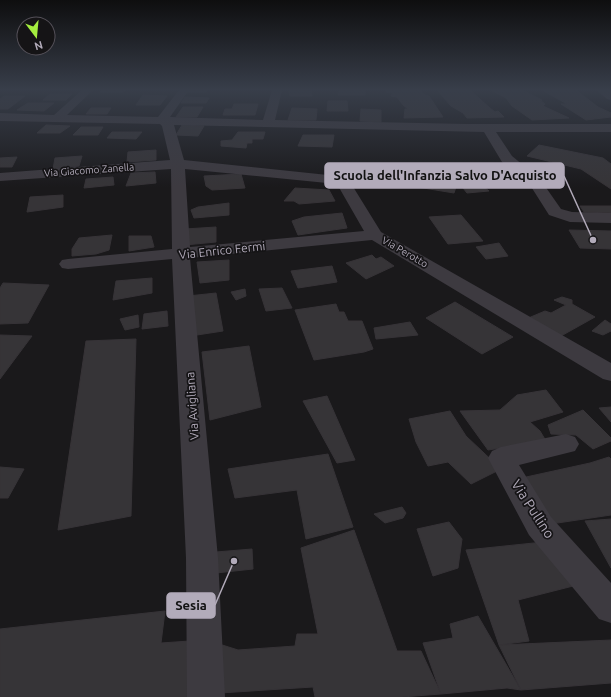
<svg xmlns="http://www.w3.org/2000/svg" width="611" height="697" viewBox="0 0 611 697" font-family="Ubuntu,sans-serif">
	<rect width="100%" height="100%" fill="#1a191b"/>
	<path fill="#363437" stroke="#363337" d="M102 90H125L122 92H100Z
		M189 90H208L206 92H188Z
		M289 90 311 91 312 96H290Z
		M340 90H365V95H338Z
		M386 90H420L425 95 429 96 443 117 404 118 405 109H408L403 105 397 97 391 96 393 93 386 92Z
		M437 90H470L490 108 495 112 498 111 504 117 467 118 463 113 451 106Z
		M491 90H522L542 100 541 101 545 104 543 106 569 118 532 120 512 106 506 98Z
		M542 90H576L598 107 611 113V117L586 120 561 104H567Z
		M50 94H72L66 100H43Z
		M143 95 167 96 160 105H136Z
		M4 96H25L8 109H0V99Z
		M185 97 209 98 206 103H181Z
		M328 101H347L348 111H327Z
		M28 103H54L44 111 17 110Z
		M234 104H258L255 115H223L225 109H232Z
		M183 107H203L197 117H176Z
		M91 108H111L107 114H86Z
		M292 108 317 109 316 120H288Z
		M361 109 381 110V122L360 121Z
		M46 125 70 126 60 133H37Z
		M182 125 204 126 198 136 176 135Z
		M81 127H103L98 135H73Z
		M112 132H142L136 139 107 138Z
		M238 132H265L263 139H252V143H247L246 148 221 146V141L232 140Z
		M303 135H334L332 147 298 146Z
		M539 145 603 158 611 164V189L581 169 527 156Z
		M156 150V160L127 162 128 152Z
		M82 156 79 166 53 169 55 158Z
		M17 157 12 167H0V158Z
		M346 163 363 165 460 175 454 193 344 175Z
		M155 172 156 183 126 186 131 173Z
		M241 174 245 188 212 190 206 186 204 176Z
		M113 177 114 185 84 188 86 179Z
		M478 182 489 191 467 193 459 183Z
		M295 188 329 190 335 201 299 204 294 201H284Z
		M63 195V207L27 212 30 197Z
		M229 203V215L194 218 191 210 198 207Z
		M580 206H611V213L584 212Z
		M342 213 347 228 298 235 292 221 304 217Z
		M461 215 483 241 448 244 429 217Z
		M216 227V242L185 245V229Z
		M569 230 611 231V249L580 248Z
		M112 235 109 250 96 254 72 256V249L79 238Z
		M129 236H151L154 247 129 251Z
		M499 243 508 256 486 259 476 247Z
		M372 255 376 259 381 257 394 266 366 279 346 263Z
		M229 260V280L200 283 197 262Z
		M332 266 337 282 298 288 291 271Z
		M152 278V293L113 300 116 281Z
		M3 283 49 285 28 323 0 324V288Z
		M282 288 292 308 266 311 259 289Z
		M245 289 246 296 236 300 231 292Z
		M216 293 223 331 197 335 188 296Z
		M562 297 572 300V304L595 317 561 336 526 319 545 311 551 313 566 305 554 300Z
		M455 302 483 319 513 337 482 354 426 318Z
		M336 304 339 312H344L348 321H362L373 349 364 352 314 360 295 310Z
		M167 311 168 326 142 329 144 314Z
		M138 315 139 327 125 330 120 319Z
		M605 320 611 324V331L603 335 592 331Z
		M410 322 418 335 376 339 374 328Z
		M0 335 32 336 0 379Z
		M136 339 131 516 58 530 86 341Z
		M249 346 261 407 210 420 202 352Z
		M546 390 563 412 530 422 540 431 546 441 488 450 460 411 500 410 517 395Z
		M327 396 355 460 337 463 303 401Z
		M611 407V422L599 408Z
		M583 410 611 438V441L593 449 576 435 551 434 548 425Z
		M450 411 466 436 501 469 471 484 448 462 428 466 416 442 409 419Z
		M328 454 353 527 306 539 297 490 235 498 228 469Z
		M609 457 611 459V515L544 525 517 479 590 463Z
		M0 467 24 469 8 498H0Z
		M402 507 406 513 403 518 385 523 374 514Z
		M611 519V568L585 521Z
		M449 522 462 539 458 568 433 576 417 529Z
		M354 530 397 651H421L441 694 402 697H315L313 687 220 693 216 643 238 650 295 646 297 634H318L301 548Z
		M553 541 581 584 518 600 529 641 499 645 466 550Z
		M252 549 253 569 216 573V552Z
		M165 611 161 643 190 641 191 697H0V629Z
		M478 616 521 690 507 688 441 694 423 643 453 638 450 624Z
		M611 640V683L521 690 499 645Z"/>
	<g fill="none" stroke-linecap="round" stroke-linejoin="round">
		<path fill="#3d3a40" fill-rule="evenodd" d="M82 90H93L67 115 158 117 179 90H189L170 117 263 120 272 90H282L275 120 467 124H611V132H496L512 156 540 179 561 209 572 212 611 213V223L570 222 549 215 530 185 502 162 484 132 174 125 184 160 347 177 381 232 611 363V381L603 379 372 240 190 258 218 558 225 697H187L186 558 172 259 68 269 62 268 59 264 62 260 68 259 172 249 171 169 0 181V173L170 160 162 126 160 124 0 121V113L54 115ZM185 169 337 184 364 231 190 247Z
			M596 90H608L611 92V100L607 99Z
			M566 434 575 437 579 444 575 451 519 465 551 517 611 583V623L599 619 529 535 488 458 492 451 501 447Z"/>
	</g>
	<linearGradient id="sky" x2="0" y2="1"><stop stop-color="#0e0e0f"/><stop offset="0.48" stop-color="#383e4a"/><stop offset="1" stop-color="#383e4a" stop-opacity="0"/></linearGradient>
	<rect width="611" height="187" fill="url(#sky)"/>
	<g text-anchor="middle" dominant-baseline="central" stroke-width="3.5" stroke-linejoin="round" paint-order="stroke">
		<g font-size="10" fill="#b2abba" stroke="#151416">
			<text transform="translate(89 170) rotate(-4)">Via Giacomo Zanella</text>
			<text transform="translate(405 252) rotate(30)">Via Perotto</text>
		</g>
		<g font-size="12" fill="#b2abba" stroke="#151416">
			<text transform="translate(222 250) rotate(-6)">Via Enrico Fermi</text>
			<text transform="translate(192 406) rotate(-94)">Via Avigliana</text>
		</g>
		<g font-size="14" fill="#b2abba" stroke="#151416">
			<text transform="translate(533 509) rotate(57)">Via Pullino</text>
		</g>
	</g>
	<path fill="none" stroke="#b2abba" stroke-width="1.5" d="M593 240L564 176M234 561L215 605"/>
	<g fill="#b2abba" stroke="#151416" stroke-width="1.5">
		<circle cx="593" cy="240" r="4"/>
		<circle cx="234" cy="561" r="4"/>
	</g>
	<g fill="#b2abba" stroke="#b2abba" stroke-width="1.5">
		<rect x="325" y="163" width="239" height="25" rx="4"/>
		<rect x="167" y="593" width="48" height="25" rx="4"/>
	</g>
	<g font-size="13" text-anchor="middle" font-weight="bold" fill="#111">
		<text x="445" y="180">Scuola dell'Infanzia Salvo D'Acquisto</text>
		<text x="191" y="610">Sesia</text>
	</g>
	<g transform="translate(36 36) rotate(164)"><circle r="19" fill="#151416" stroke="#545058"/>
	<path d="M0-3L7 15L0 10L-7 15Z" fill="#a4ed3f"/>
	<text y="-6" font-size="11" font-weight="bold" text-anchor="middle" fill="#b2abba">N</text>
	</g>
</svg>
